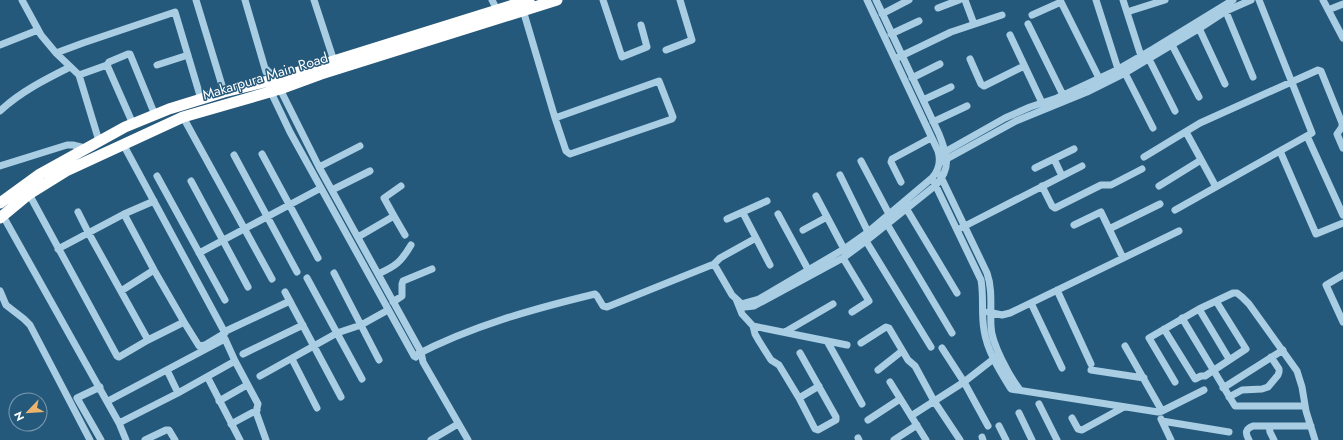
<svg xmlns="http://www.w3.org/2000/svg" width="1343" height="440" viewBox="0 0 1343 440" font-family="Jost,sans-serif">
	<rect width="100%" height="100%" fill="#25597b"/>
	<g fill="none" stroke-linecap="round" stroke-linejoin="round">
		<path stroke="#a9cee4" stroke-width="7" d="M22 0 41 35 56 53 79 75 99 141
			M196 0 224 92
			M245 0 266 72
			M314 0 334 61
			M492 0 498 12
			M603 0 622 57 647 47 641 25
			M965 0 974 24
			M1096 0 1118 69
			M1123 0 1141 56
			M1323 0 1343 38
			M1224 7 1253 77
			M938 8 959 0
			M523 10 555 118 659 81 673 117 672 119 570 154 566 151 555 118
			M1328 10 1343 4
			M1127 12 1165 0
			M882 14 909 0
			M1032 15 1061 2 1099 78
			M1028 24 1063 95
			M1198 26 1225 84
			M891 34 919 21
			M1010 35 1044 107
			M0 45 38 30
			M1172 45 1199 97
			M666 50 692 40 680 0
			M56 53 83 43 175 12 201 99
			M897 58 951 32 1002 15
			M970 59 981 84 984 86 1024 66
			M1149 59 1175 111
			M107 65 109 62 128 54H130L155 115
			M157 65 188 55
			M266 69 276 79 280 89 319 167 421 352 423 362 468 440
			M1125 73 1153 128
			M79 75 107 65 133 124
			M912 78 940 64
			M269 88 290 132 414 356 416 357
			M923 100 951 87
			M0 111C20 92 46 79 70 67
			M183 117 272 279
			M933 122 967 106
			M1186 132 1216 187
			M1307 136 1343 215
			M123 144 225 333 205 345 199 346 184 322
			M1280 151 1316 234 1343 223
			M943 153 1005 118 1030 107 1057 98 1115 71 1153 49 1233 0
			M262 154 318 258
			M234 155 297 272
			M1144 157 1200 123 1318 70 1321 71 1342 123V127L1337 134 1343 148
			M1054 159 1062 176
			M861 161 889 214
			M943 161 1016 121 1087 92 1125 73 1200 28 1226 11 1251 0
			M0 166 67 145H73L85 148
			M319 167 360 146
			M1035 168 1074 149
			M840 175 868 232
			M940 175 987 273C993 290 990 308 991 326 991 343 1010 377 1020 390
			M157 176 225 300
			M932 178 981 280C984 297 981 313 984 330 987 351 1000 371 1011 389L1158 412 1162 411 1125 346
			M191 181 248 287
			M901 182 891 162 892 159 931 138
			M1042 186 1052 206 1055 208 1101 185H1111L1142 169
			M1159 186 1201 160
			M332 190 370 171
			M29 194 117 356 119 357 148 340 88 232 78 212
			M816 196 844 249
			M906 208 957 293
			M1175 210 1312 133 1259 0
			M743 213 770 265
			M124 214 154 201
			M778 214 810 273
			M3 216 119 423 178 393 235 361
			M394 216 405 235
			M727 219 767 201
			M887 224 952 333
			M1074 225 1101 212 1123 258
			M961 228 1082 166
			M1109 229 1160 204
			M803 230 827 217
			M358 237 394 216 384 198 401 186
			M866 241 931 347
			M58 249 124 214 154 270 184 322 148 340
			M199 253 321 188
			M843 258 869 301 852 312
			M714 264 720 258 756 238
			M334 273 379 360
			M378 274C396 266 401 262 411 245
			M1343 275 1326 285 1343 322
			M307 278 362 379
			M1057 290 1091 364
			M0 291 6 305 24 319 30 325 90 440
			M121 291 154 270
			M285 292 341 397
			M736 299 742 314 753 326 847 345
			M393 302 402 296V284L403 281 432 269
			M1031 303 1062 368
			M741 304 759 299 844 249 868 232 932 178C939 170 941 161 938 151L867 0
			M1199 309 1229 359
			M988 312 1002 315 1010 313 1179 231
			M1182 318 1235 406H1305
			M753 326 755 334 759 341 771 360 779 365 799 398 815 429 818 430 836 420V417L800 353
			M1164 329 1195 379 1201 376H1205L1246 349 1216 301
			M228 330 290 301
			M785 332 833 304
			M827 341 862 404
			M861 343 886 327 889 328 908 360 915 366 934 401 960 440
			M942 348 964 382 988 426
			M243 354 303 325
			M414 356C471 326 533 309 595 294L597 296 603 306 607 307 714 264 732 295 745 307 754 306 843 258 866 241 936 185C952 168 947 154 939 134L876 0
			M292 359 317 408
			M167 370 178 393
			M878 370 902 351
			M1091 370 1144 378
			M260 376 337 333 361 325 388 310
			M209 380 240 440
			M890 382 926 440
			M1175 382 1149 338 1199 309 1233 293H1237L1242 297 1249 304 1297 371 1302 387 1306 411 1315 440
			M100 387 77 398 101 440
			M1223 388 1283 350
			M1229 397 1242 390 1262 389 1268 387 1278 375 1279 372V369L1271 357
			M799 398 819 386
			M108 401 225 339 235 361 258 404 256 412 266 440
			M219 401 247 385
			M1039 404 1057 440
			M1162 411 1204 390
			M1019 413 1032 440
			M911 416 964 382 996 357
			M1072 418 1078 429 1082 430 1124 407
			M1161 419 1171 440
			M868 420 900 399
			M1162 421 1229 432
			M119 423 126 440
			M231 424 257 410
			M999 426 1006 440
			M1269 426 1270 432 1274 440
			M982 437 983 440
			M858 438 859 440
			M145 440 166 430H169L175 440
			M431 440 458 424
			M894 440 917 425
			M1249 440C1245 433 1245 429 1253 426H1311"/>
		<path stroke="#fff" stroke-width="11" d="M0 203 40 174 125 127 169 109 224 92 276 79 529 0
			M0 218 29 194 66 171 183 117 280 89 321 74 557 0"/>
	</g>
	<g text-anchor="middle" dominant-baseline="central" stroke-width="3" stroke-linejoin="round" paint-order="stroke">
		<g font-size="14" fill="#fff" stroke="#25597b">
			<text transform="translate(265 76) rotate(-17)">Makarpura Main Road</text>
		</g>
	</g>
	<g transform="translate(28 412) rotate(245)"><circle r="19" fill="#25597b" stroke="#7c9bb0"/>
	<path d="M0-3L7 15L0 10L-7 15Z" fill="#edb46e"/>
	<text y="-6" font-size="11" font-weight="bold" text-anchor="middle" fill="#ffffff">N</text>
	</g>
</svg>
